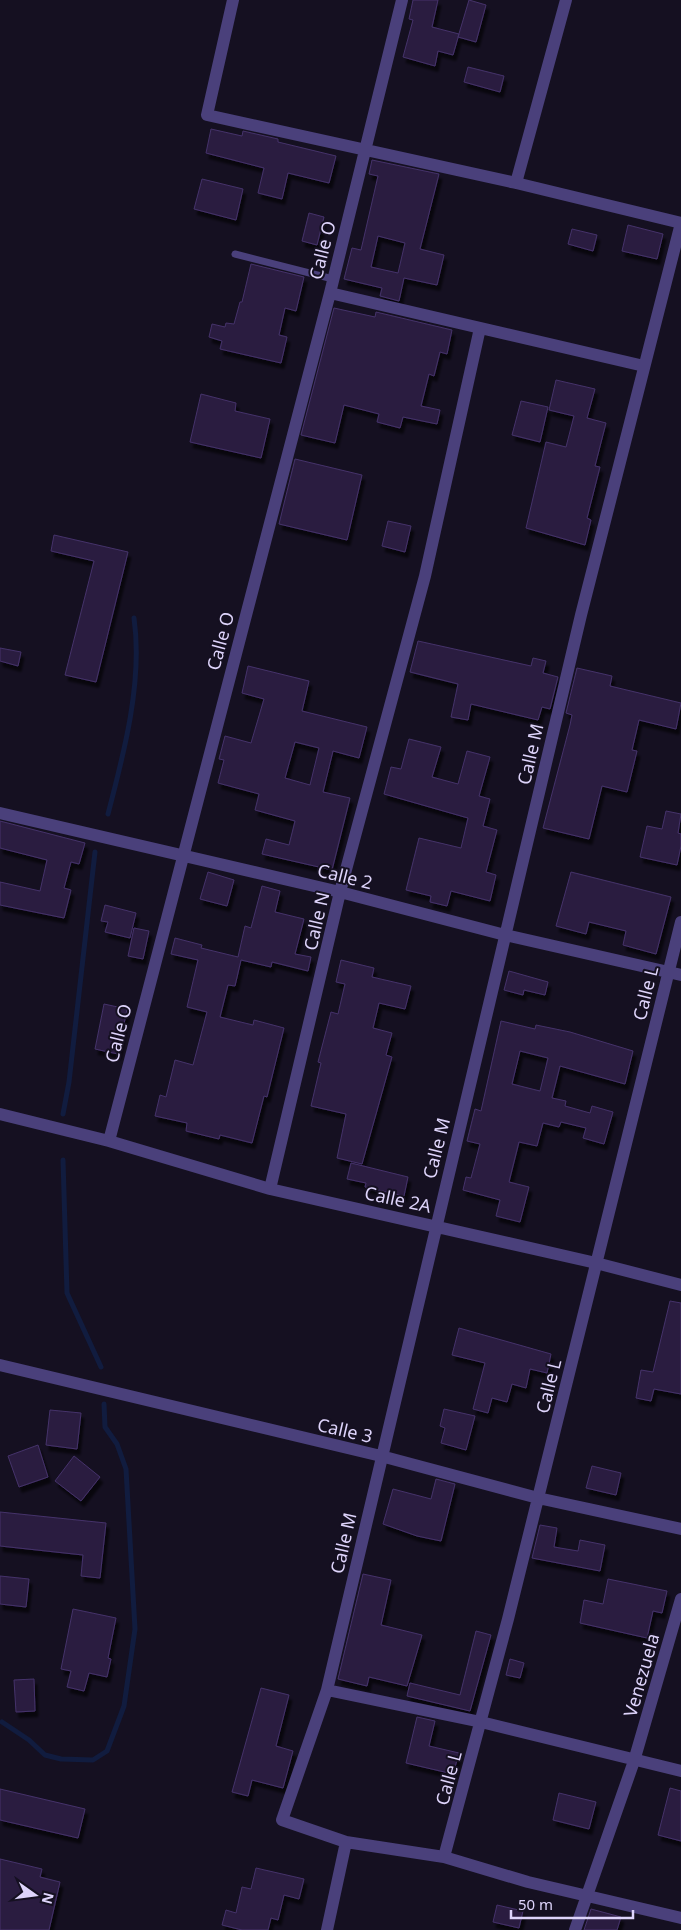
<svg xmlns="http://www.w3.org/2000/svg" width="681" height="1930" viewBox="0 0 681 1930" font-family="'Noto Sans',sans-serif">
	<defs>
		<filter id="shadow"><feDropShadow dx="3" dy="5.5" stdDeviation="1" flood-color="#0009"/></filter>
	</defs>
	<rect width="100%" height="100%" fill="#151021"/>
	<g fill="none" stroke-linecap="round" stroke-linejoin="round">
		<path stroke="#111c3f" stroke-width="5" d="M108 814C124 753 143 681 134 618
			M63 1114 69 1082 95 852
			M63 1160 67 1293 101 1367
			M2 1722 29 1740 45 1755 61 1759 93 1760 107 1751 124 1706 135 1629 126 1469 117 1444 105 1427 104 1404"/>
	</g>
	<path fill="#2a1e40" stroke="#45326a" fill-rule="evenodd" filter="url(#shadow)" d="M413 0H438L432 27 459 34 453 55 438 51 435 66 403 57 413 20 409 19Z
		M469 0 486 5 476 42 458 37Z
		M468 67 504 76 500 92 464 82Z
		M211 129 242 136 243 131 278 139V142L336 156 329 183 288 173 282 199 258 193 264 168 206 153Z
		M372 160 439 174 420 249 444 255 437 285 404 278 399 301 380 296 382 288 344 279 352 248 361 250 378 176 369 174ZM378 236 405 243 398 273 371 267Z
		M202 179 243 189 236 220 194 209Z
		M309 213 324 217 317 245 302 241Z
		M628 225 663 234 657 259 622 251Z
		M572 229 597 235 593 251 568 244Z
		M251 264 304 277 296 311 285 308 279 335 287 337 281 363 220 349 222 341 209 337 212 324 225 327 226 323 234 324 240 302H242Z
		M334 308 375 317 376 312 452 330 447 354 440 352 434 376 429 374 421 406 440 410 437 424 403 417 400 428 377 422 379 414 344 405 335 443 301 435Z
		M556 380 595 389 587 418 606 423 595 466 600 467 587 518 591 520 585 545 526 528 546 442 566 447 574 416 549 410Z
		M201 394 236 403 235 411 270 419 261 458 190 442Z
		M521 401 548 407 540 442 512 435Z
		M295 459 362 475 347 540 279 524Z
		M388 521 411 526 405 552 382 546Z
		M54 535 128 552 96 682 65 675 94 561 51 551Z
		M418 641 531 666 533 658 546 661 543 673 558 677 550 709 542 707 538 720 471 704 468 720 451 717 458 684 410 672Z
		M0 648 21 652 18 666 0 661Z
		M248 666 309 681 302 711 367 727 359 758 333 751 323 792 350 798 332 870 262 854 266 839 289 845 295 821 255 810 259 794 218 783 224 760 219 759 225 736 251 743 264 699 242 693ZM295 742 319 748 310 785 285 778Z
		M577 668 612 676 610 686 681 703 676 729 639 720 632 750 637 751 627 792 602 786 589 839 543 828 570 725 572 715 566 713Z
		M409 739 441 747 432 777 458 784 467 751 490 757 479 796 490 799 483 826 497 830 486 872 496 875 490 901 451 891 447 906 430 902 431 896 406 890 419 838 461 848 468 818 384 794 391 767 401 769Z
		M666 811 681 814 678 833 681 834V846L677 865 640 857 647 826 662 829Z
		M0 821 85 843 79 864 71 862 64 888 71 890 64 918 0 905V882L40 891 47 860 0 848Z
		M208 872 234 880 227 906 200 899Z
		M571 872 671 897 656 954 623 945 626 931 589 922 586 934 556 926Z
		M262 886 280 891 275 912 304 919 295 954 311 957 308 971 272 962 271 967 241 960 235 986 228 985 220 1017 253 1025 254 1020 284 1028 267 1097 264 1096 252 1143 220 1135 219 1139 186 1131 187 1123 155 1116 160 1095 166 1097 175 1060 193 1065 207 1012 187 1007 198 960 171 954 175 938 202 945 201 948 238 957 245 926 251 928Z
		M105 905 136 913 130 938 105 932 108 922 101 921Z
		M134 928 149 931 143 959 128 956Z
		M341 960 374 968 372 977 411 986 405 1009 379 1003 373 1028 392 1033 386 1055 392 1057 362 1164 337 1158 346 1114 311 1106 321 1063 318 1062 331 1012 338 1014 345 984 336 982Z
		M509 971 548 982 545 995 524 990 523 995 504 990Z
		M104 1004 127 1009 118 1054 95 1049Z
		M501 1021 535 1029 536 1025 570 1032 633 1051 625 1084 560 1066 552 1098 566 1101 565 1106 590 1113 592 1106 613 1112 604 1144 583 1138 586 1128 561 1122 559 1127 543 1123 537 1146 519 1142 509 1182 529 1187 520 1222 496 1216 500 1200 463 1190 466 1177 471 1178 480 1144 467 1141 475 1109 481 1111ZM520 1051 548 1058 540 1091 512 1084Z
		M351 1163 408 1177 404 1196 365 1187 366 1183 347 1179Z
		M670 1301 681 1303V1394L654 1389 651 1401 636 1398 641 1370 653 1372Z
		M459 1328 551 1354 547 1373 530 1369 526 1388 512 1384 507 1402 492 1398 488 1413 473 1409 485 1363 452 1355Z
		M444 1409 475 1416 466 1450 441 1443 445 1428 440 1426Z
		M50 1410 81 1413 77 1449 46 1445Z
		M38 1445 48 1477 19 1487 8 1456Z
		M74 1456 100 1477 81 1501 55 1481Z
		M592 1466 621 1473 616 1495 586 1488Z
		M436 1479 455 1484 441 1541 417 1536 383 1524 393 1489 431 1499Z
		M0 1512 106 1523 100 1578 81 1576 83 1555 0 1546Z
		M540 1525 557 1528 554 1547 578 1551 580 1540 605 1545 600 1571 532 1558Z
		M363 1574 391 1580 381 1625 422 1635 407 1686 369 1677 367 1686 338 1679Z
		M0 1576 29 1579 26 1607 0 1604Z
		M608 1579 667 1591 662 1613 653 1611 647 1638 580 1623 584 1600 603 1604Z
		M73 1609 116 1618 108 1658 111 1659 107 1677 89 1673 84 1691 67 1687 71 1671 61 1669Z
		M476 1631 491 1635 470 1711 407 1696 410 1683 460 1695Z
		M510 1659 524 1663 520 1678 506 1675Z
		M34 1679 35 1711 16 1712 14 1680Z
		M261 1688 289 1695 276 1746 293 1751 283 1788 252 1780 248 1796 232 1792Z
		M417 1717 435 1721 429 1746 459 1753 453 1774 406 1763Z
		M670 1788 681 1791V1841L658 1835Z
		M0 1789 85 1809 78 1838 0 1820Z
		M559 1793 596 1802 589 1829 553 1820Z
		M0 1859 42 1869 40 1877 60 1882 49 1930H0Z
		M256 1868 304 1879 299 1899 284 1895 278 1920 271 1918 268 1930H242L222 1925 226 1910 236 1913 242 1887 251 1889Z
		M497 1905 523 1911 519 1928 493 1922Z
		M591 1909 621 1917 617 1930H584Z"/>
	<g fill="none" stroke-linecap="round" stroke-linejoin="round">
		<path stroke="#4a407b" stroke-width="7" d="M235 254 333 279"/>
		<path stroke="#4a407b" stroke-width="12" d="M233 0 207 115 516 183 681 223 581 615 327 1690 282 1820 346 1842 444 1857 528 1882 681 1918
			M516 183 566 0
			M330 293 644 366
			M0 813 340 892 505 935 681 975
			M0 1114 109 1141 270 1189 596 1263 681 1285
			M109 1141 330 293 402 0
			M270 1189 340 892 425 576 480 328
			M0 1365 381 1456 538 1498 681 1529
			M327 1690 481 1722 681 1771
			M444 1857 508 1619 681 922
			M327 1930 346 1842
			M575 1930 634 1761 681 1599"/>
	</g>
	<g text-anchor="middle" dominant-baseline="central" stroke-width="4" stroke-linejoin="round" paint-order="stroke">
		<g font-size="18" fill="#ded4fb" stroke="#151021">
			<text transform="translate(322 250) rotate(-76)">Calle O</text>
			<text transform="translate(220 641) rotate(-75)">Calle O</text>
			<text transform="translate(530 754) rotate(-77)">Calle M</text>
			<text transform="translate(345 876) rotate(14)">Calle 2</text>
			<text transform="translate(316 921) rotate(-77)">Calle N</text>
			<text transform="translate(645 993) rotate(-76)">Calle L</text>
			<text transform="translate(118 1033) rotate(-76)">Calle O</text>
			<text transform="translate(436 1148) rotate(-76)">Calle M</text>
			<text transform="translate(398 1199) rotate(12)">Calle 2A</text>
			<text transform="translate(548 1386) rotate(-76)">Calle L</text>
			<text transform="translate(345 1430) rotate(13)">Calle 3</text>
			<text transform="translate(343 1543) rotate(-77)">Calle M</text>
			<text transform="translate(641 1675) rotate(-74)">Venezuela</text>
			<text transform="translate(448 1778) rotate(-75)">Calle L</text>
		</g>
	</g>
	<g transform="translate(35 1895) rotate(104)" stroke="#151021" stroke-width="4" paint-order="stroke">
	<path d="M0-4L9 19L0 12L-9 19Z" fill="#ded4fb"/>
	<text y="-8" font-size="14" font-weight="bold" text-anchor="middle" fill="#ded4fb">N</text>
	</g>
	<path d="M511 1910v8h122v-8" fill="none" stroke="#ded4fb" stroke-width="2.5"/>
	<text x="518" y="1910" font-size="15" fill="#ded4fb" stroke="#151021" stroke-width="4" paint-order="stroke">50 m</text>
</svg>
